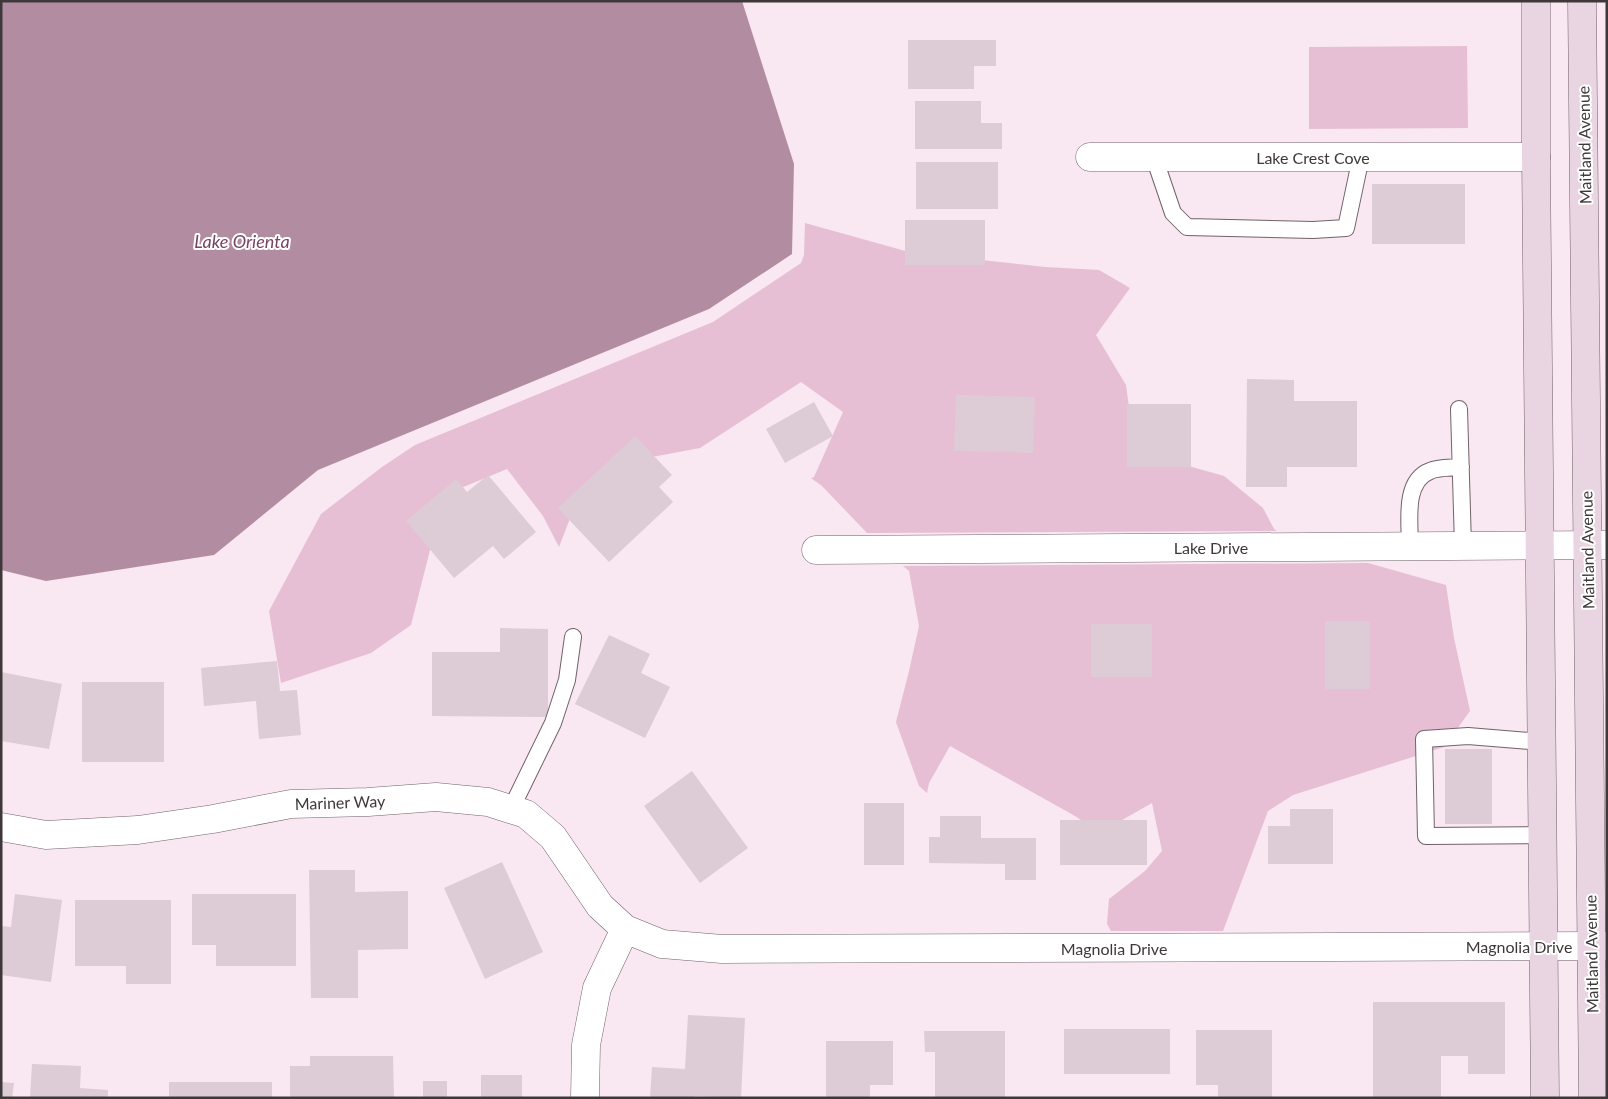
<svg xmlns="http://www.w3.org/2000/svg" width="1608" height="1099" viewBox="0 0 1608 1099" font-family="Lato,sans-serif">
	<rect width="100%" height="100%" fill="#f9e7f1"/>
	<path fill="#e6bfd4" d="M1467 46 1468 128 1309 129V47Z
		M805 223 909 252 1045 267 1099 270 1130 288 1096 335 1126 385 1130 415 1144 442 1192 467 1224 476 1263 508 1274 529 1277 531 867 533 822 486 811 478 814 477 843 412 801 382 700 448 604 466 574 508 559 547 543 516 507 469 444 495 411 625 371 653 281 683 269 611 321 514 382 467 415 445 713 322 801 263 804 255Z
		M1368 563 1446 585 1454 638 1470 711 1444 747 1293 795 1268 811 1223 931H1111L1107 924 1109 899 1145 871 1162 851 1152 803 1115 824 1093 828 1075 816 950 746 929 783 927 793 919 786 896 722 909 671 919 626 909 571 903 566Z"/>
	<path fill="#b28da2" d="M1 1H742L794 164 792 254 709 309 318 470 214 555 46 581 1 570Z"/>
	<path fill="#ddcbd5" d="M908 40H996V66H974V89H908Z
		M915 101H981V123H1002V149H915Z
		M916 162H998V209H916Z
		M1372 184H1465V244H1372Z
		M905 220H985V265H905Z
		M1247 379 1294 380V401H1357V467H1287V487H1246Z
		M956 395 1035 397 1033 453 954 451Z
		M814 402 833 436 785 463 766 429Z
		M1127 404H1191V467H1127Z
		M635 436 672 475 659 487 673 502 609 562 558 508Z
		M488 475 536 532 504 559 493 546 454 578 406 521 456 479 467 492Z
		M1325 621H1370V689H1325Z
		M1091 624H1152V677H1091Z
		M500 628 548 629V717L432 716V652H500Z
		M609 635 650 654 641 673 670 687 645 738 575 704Z
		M277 661 280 691 297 690 301 735 259 739 256 701 204 706 201 668Z
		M1 672 62 684 49 749 1 741Z
		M82 682H164V762H82Z
		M1445 749H1492V824H1445Z
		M692 771 748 848 700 883 644 806Z
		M864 803H904V865H864Z
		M1290 809H1333V864H1268V826H1290Z
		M940 816H981V838H1036V880H1005V864L929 863V837H940Z
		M1060 820H1147V865H1060Z
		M502 862 543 952 485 979 444 888Z
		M309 870H355V892L408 891V949L358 950V998H311Z
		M15 894 62 900 51 982 1 975V926L11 927Z
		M192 894H296V966H216V945H192Z
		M75 900H171V984H126V966H75Z
		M1373 1002H1505V1074H1468V1056H1441V1098H1373Z
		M688 1015 745 1018 741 1098 695 1096V1098H650L652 1067 685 1069Z
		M1064 1029H1170V1074H1064Z
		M1196 1030H1272V1098H1218V1085H1196Z
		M924 1031H1005V1098H935V1052H925Z
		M826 1041H893V1085H870V1098H826Z
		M310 1056H393L394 1098H290V1066H310Z
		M32 1064 81 1066 80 1088 108 1090V1098H30Z
		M481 1075H522V1098H481Z
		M423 1081H447V1098H423Z
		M1 1082 14 1083 12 1098H1Z
		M169 1082H272V1098H169Z"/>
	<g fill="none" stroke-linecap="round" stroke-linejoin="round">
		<g stroke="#71626a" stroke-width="18">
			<path id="lane" d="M1154 157 1173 213 1187 227 1313 230 1346 228 1361 157
				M1459 409 1463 546
				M1410 546C1410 523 1403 481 1430 471 1438 467 1452 468 1461 467
				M1542 742 1468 736 1424 739 1426 836 1542 835
				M511 809 553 723 567 680 573 637"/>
		</g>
		<g stroke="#71626a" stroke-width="29">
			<path id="street" d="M1090 157H1536
				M816 550 1607 545
				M1 827 46 835 138 830 213 819 291 804 368 802 436 797 488 802 526 814 553 837 600 906 625 929 662 944 722 949 1607 946
				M585 1098 586 1045 597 988 625 929"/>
		</g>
		<g stroke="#71626a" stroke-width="29">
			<path id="secondary" d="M1536 1V157L1545 1098
				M1582 1 1593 1098"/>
		</g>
		<use href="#lane" stroke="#fff" stroke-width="16"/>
		<use href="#street" stroke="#fff" stroke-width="28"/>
		<use href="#secondary" stroke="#e9d4e1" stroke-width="28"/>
	</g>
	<g text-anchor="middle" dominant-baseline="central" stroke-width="4" stroke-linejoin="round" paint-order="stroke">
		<g font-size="16" fill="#3f383b" stroke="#fff">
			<text transform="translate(1584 145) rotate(-91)">Maitland Avenue</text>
			<text x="1313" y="157">Lake Crest Cove</text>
			<text x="1211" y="547">Lake Drive</text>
			<text transform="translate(1587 550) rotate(-91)">Maitland Avenue</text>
			<text transform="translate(340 802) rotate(-2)">Mariner Way</text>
			<text x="1519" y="946">Magnolia Drive</text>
			<text x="1114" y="948">Magnolia Drive</text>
			<text transform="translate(1591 954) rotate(-91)">Maitland Avenue</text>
		</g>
		<g font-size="18" font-style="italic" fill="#784463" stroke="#fff">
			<text x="242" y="241">Lake Orienta</text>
		</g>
	</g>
	<rect width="1608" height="1099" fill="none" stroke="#3f383b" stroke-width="5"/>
</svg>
